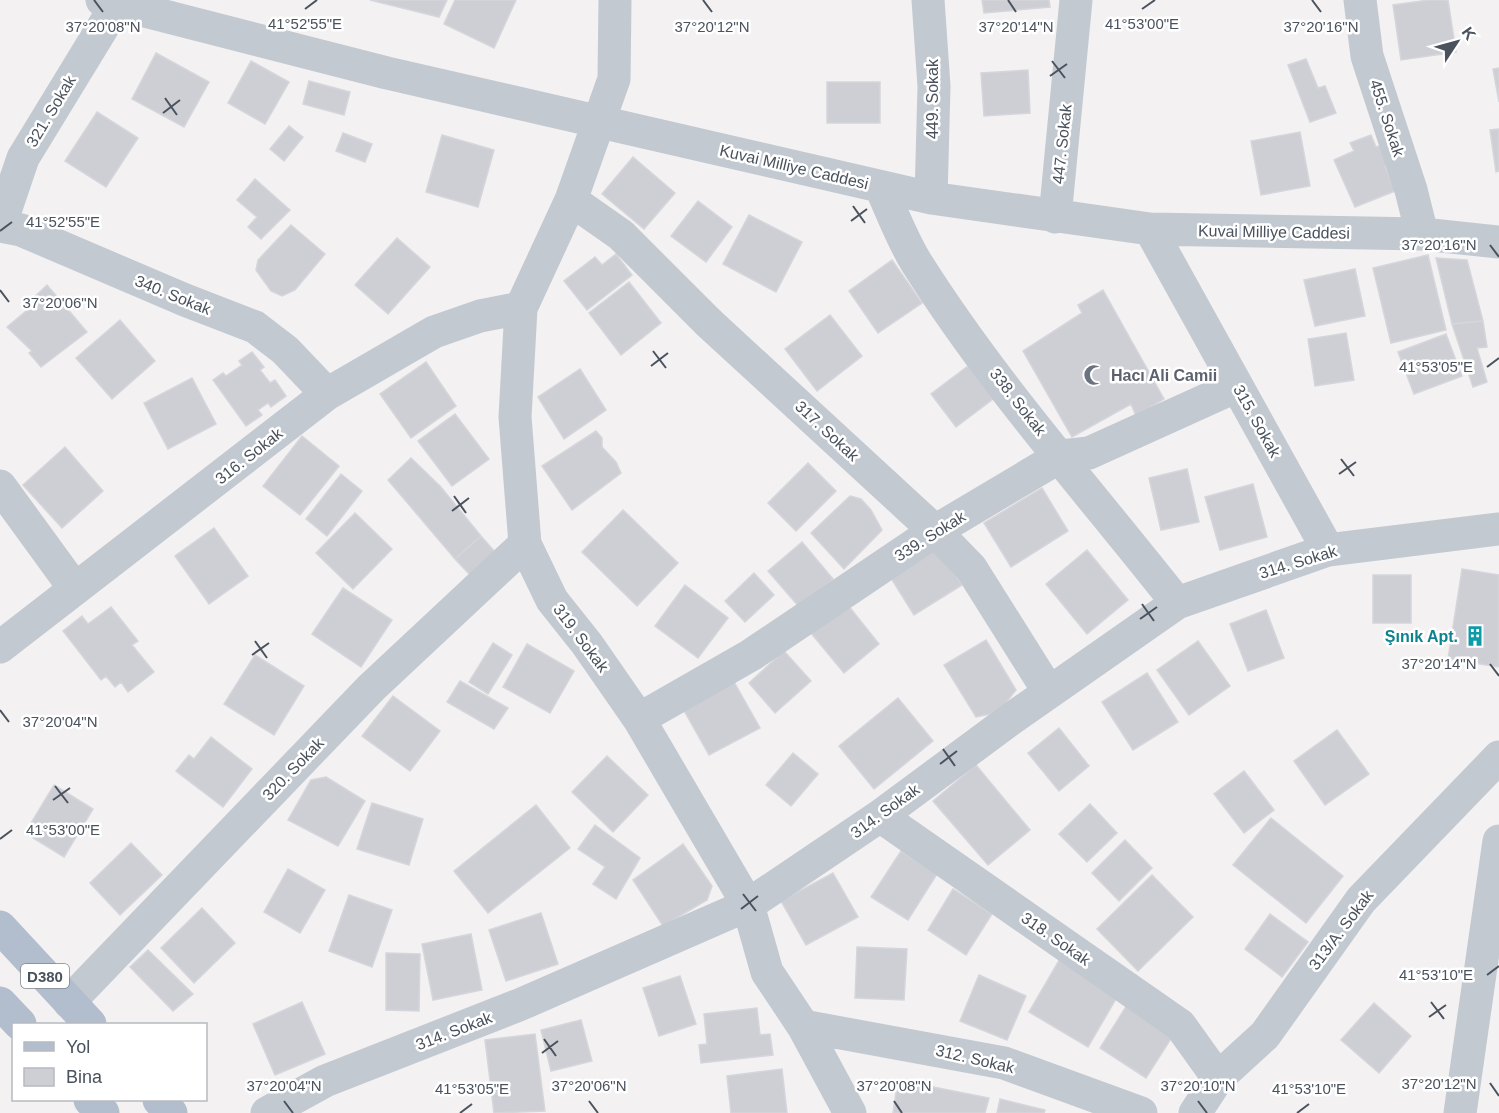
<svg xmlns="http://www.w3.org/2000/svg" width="1499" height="1113" viewBox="0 0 1499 1113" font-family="Arial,sans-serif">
	<rect width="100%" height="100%" fill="#f3f1f1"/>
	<path fill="#cecfd5" stroke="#d5d6db" stroke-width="1.5" d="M370 0H447L439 17Z
		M455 0H516L494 48 444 24Z
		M982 0H1049L1050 7 984 13Z
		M1429 0H1448L1456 52 1401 60 1393 5Z
		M156 53 209 82 184 127 132 99Z
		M1306 59 1318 88 1325 86 1336 113 1310 122 1288 65Z
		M251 61 289 82 265 124 228 103Z
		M1499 68V102L1493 69Z
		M1028 70 1030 113 984 116 981 73Z
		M309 81 350 92 344 115 303 104Z
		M827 82H880V123H827Z
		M97 112 138 138 106 187 65 161Z
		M289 126 303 137 284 161 270 149Z
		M1499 129V171L1496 172 1490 130Z
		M1300 132 1310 186 1261 195 1251 141Z
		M343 133 372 144 365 162 336 151Z
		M442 135 494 150 478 207 426 192Z
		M1371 135 1376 147 1382 145 1390 164 1385 166 1395 191 1355 207 1334 160 1354 151 1350 143Z
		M633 157 675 193 644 229 602 194Z
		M255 179 290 210 261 239 248 227 257 217 237 200Z
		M698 201 732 227 706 262 671 236Z
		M749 215 802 242 776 292 723 264Z
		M291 225 325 254 295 290 282 296 271 291 256 270 258 260Z
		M397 238 430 267 388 314 355 285Z
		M616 254 632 275 587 310 564 281 595 257 602 265Z
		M1428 255 1446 330 1391 343 1373 268Z
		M1436 258 1467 260 1483 321 1452 324Z
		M892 260 922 303 878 333 849 291Z
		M1355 269 1365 316 1315 326 1304 280Z
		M629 282 661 323 621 355 589 313Z
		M47 285 87 332 41 367 29 353 32 351 7 327 32 306 29 302Z
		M1103 290 1164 399 1136 416 1131 404 1072 437 1023 351 1082 313 1078 305Z
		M830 315 862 356 817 391 785 349Z
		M120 320 155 361 112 399 76 358Z
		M1483 321 1487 347 1477 348 1487 382 1473 387 1452 324Z
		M1346 333 1354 380 1315 386 1308 339Z
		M1446 334 1462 376 1414 394 1398 352Z
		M252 352 264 367 260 370 270 383 275 380 286 396 271 407 268 403 258 410 262 415 246 426 213 380 223 373 226 376 242 365 239 361Z
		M426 362 456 406 411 438 380 394Z
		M968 366 993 399 956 427 931 394Z
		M580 369 606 410 564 439 538 397Z
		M192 378 216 424 168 449 144 403Z
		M455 414 489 459 452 486 418 441Z
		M596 431 602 438V447L616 462 621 473 572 510 542 466Z
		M302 436 339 466 300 515 263 486Z
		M65 447 103 491 62 528 23 485Z
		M411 458 440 486 481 536 455 559 388 480Z
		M808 463 836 491 796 531 768 503Z
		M1187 469 1199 522 1161 530 1149 478Z
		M341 474 362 491 327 536 306 519Z
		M1253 484 1267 537 1220 550 1205 497Z
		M1042 488 1068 531 1011 567 984 523Z
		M850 496 861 499 871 510 882 530 844 569 811 533Z
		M623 510 678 563 637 606 582 552Z
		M355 513 392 549 353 589 316 553Z
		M214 528 248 576 209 604 175 556Z
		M481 536 495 552 471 576 455 559Z
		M802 542 833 579 800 608 768 571Z
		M937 545 962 585 914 615 889 575Z
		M1087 550 1128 600 1087 634 1046 584Z
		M1462 569 1499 575V667L1448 659Z
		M754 573 774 595 745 622 725 601Z
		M1373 575H1411V623H1373Z
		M685 585 728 618 698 658 655 626Z
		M343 588 392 620 361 667 312 634Z
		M847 604 879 644 844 673 811 633Z
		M111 607 138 641 132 645 154 672 128 692 121 682 115 687 106 676 101 680 63 631 82 616 88 624Z
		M1266 610 1284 658 1248 671 1230 624Z
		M986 640 1016 690 1005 704 990 714 976 717 944 665Z
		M1198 641 1230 686 1189 715 1157 670Z
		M493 643 512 655 488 694 469 682Z
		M527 644 574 671 550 713 503 687Z
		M784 651 811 681 775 713 749 683Z
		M255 655 304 686 274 735 224 704Z
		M1147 673 1178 722 1133 750 1102 702Z
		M733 680 760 728 709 755 682 707Z
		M460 681 508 708 494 729 447 702Z
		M393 696 440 731 410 771 362 736Z
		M898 698 933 741 874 789 839 746Z
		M1059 728 1089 766 1059 791 1028 753Z
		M1337 730 1369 774 1325 805 1294 761Z
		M211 737 252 769 223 807 176 771 189 755 194 759Z
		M793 753 818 774 791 806 766 785Z
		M607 756 648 795 613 832 572 792Z
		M976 765 1030 830 988 865 933 801Z
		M1244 771 1274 810 1244 833 1214 794Z
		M326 777 365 801 338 846 288 820 311 780Z
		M54 785 93 809 64 857 25 833Z
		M372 803 423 819 409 865 357 849Z
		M1090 804 1117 833 1087 862 1059 834Z
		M536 805 570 848 488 913 454 871Z
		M1271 818 1343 876 1306 923 1233 865Z
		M595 825 640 858 616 899 593 884 605 867 578 849Z
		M1125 840 1152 868 1119 901 1092 873Z
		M131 843 162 875 120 915 90 883Z
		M683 844 712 886 707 900 663 926 633 880Z
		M901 851 937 874 908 920 871 897Z
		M288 869 325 890 300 933 264 912Z
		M833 873 858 917 806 945 781 901Z
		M1152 875 1193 917 1138 971 1097 929Z
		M953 889 992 914 966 955 928 930Z
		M349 895 392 910 372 967 329 951Z
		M202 908 235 943 194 983 161 948Z
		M541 913 558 964 506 981 489 930Z
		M1270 914 1308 942 1282 977 1245 949Z
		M471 934 482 990 433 1000 422 944Z
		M857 947 907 949 904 1000 855 998Z
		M148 950 193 994 173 1011 130 967Z
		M386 953 420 954 419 1011 386 1010Z
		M1061 957 1120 992 1088 1047 1029 1012Z
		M979 975 1026 996 1007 1040 960 1021Z
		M680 976 696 1024 659 1036 643 988Z
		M302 1002 325 1054 275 1075 253 1024Z
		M1374 1003 1411 1036 1379 1073 1341 1040Z
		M1127 1005 1174 1034 1146 1078 1100 1048Z
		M757 1008 760 1035 770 1034 773 1055 701 1063 699 1045 707 1044 704 1014Z
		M581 1020 592 1061 551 1071 541 1030Z
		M535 1034 545 1111 494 1113 485 1040Z
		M782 1069 787 1113H731L727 1076Z
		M898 1080 989 1098 985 1113H893Z
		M1000 1099 1045 1110 1044 1113H997Z"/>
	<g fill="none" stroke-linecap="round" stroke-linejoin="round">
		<path stroke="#c2c9d1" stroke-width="33" d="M102 0 387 73 931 198 1150 229 1422 234 1499 242
			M615 0 614 79 571 200 521 308 515 417 525 544 552 600 587 644 639 719 748 905 767 972 803 1026 850 1113
			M928 0 934 86 931 198
			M1360 0 1367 56 1411 190 1422 234
			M881 188C892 212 902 239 916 262 992 383 1089 491 1177 603
			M571 200 621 235 709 323 935 531 971 568 1049 692
			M1055 217 1076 0
			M0 226 21 230 185 300 255 327 285 350 327 394
			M0 226 23 158 117 4
			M1150 229 1328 550
			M0 486 75 589
			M0 647 327 394 434 332 480 316 521 308
			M639 719 751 655 935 531 1061 456 1089 453 1237 386
			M880 816 1180 1025 1218 1078
			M69 1002 371 688 525 544
			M803 1026 1004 1063 1141 1113
			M267 1113 325 1081 519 1005 748 905 880 816 1011 719 1177 603 1328 550 1499 529
			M1195 1113 1218 1078 1265 1035 1361 900 1499 757
			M1460 1113 1499 841"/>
		<path stroke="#b2bdcd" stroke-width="33" d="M0 927 90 1024
			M0 1003 20 1024
			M90 1100 103 1113
			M159 1100 171 1113"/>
	</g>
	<path fill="none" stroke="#4a525d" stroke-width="2" d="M94 0 103 12M703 0 712 12M1008 0 1016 12M1312 0 1321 12M305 9 317 0M1142 9 1155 0M1052 61 1065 78M1050 76 1067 64M165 98 177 115M163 113 180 100M853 206 865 223M851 221 867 209M0 231 12 222M1490 245 1499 257M0 290 9 302M653 351 666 368M651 366 668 353M1487 367 1499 358M1341 459 1354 476M1339 474 1356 462M454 496 466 513M452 511 469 498M1142 604 1154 621M1140 619 1157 607M255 641 267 658M252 655 269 643M1490 664 1499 676M0 710 9 722M943 749 955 766M940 764 957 751M55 786 68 803M53 800 70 788M0 839 12 830M743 894 756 911M741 909 758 896M1487 975 1499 966M1431 1002 1444 1019M1429 1017 1446 1005M544 1039 556 1056M542 1053 558 1041M1490 1083 1499 1096M284 1101 293 1113M589 1101 598 1113M894 1101 902 1113M1198 1101 1207 1113M460 1113 472 1104M1297 1113 1309 1104"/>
	<defs>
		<g id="mosque-bare" transform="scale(1.62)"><path d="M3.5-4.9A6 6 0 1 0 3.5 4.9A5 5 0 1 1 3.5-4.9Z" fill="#6b7280" stroke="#fff" stroke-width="2.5" paint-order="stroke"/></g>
		<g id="building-bare" transform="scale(1.62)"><path d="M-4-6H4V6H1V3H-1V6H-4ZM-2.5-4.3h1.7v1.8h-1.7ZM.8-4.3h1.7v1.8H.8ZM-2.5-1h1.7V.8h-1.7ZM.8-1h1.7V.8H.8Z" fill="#0f9aa8" stroke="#fff" stroke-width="2.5" paint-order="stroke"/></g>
	</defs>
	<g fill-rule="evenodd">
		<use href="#mosque-bare" x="1094" y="375"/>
		<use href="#building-bare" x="1475" y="636"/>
	</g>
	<g text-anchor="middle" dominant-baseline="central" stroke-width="5" stroke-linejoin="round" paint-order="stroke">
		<rect fill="#fff" stroke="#80868e" stroke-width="1.5" x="21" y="964" width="48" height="24" rx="4.5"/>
		<g font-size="15" font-weight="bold" fill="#4a525d">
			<text x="45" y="976">D380</text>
		</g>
		<g font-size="16" fill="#4a525d" stroke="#fff">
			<text transform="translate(932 99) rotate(-90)">449. Sokak</text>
			<text transform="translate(51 111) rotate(-59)">321. Sokak</text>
			<text transform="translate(1387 118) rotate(72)">455. Sokak</text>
			<text transform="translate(1062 144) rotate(-84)">447. Sokak</text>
			<text transform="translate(794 167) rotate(13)">Kuvai Milliye Caddesi</text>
			<text transform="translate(1274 232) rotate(1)">Kuvai Milliye Caddesi</text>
			<text transform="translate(173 295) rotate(22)">340. Sokak</text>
			<text transform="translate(1018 402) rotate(52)">338. Sokak</text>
			<text transform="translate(1257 421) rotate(61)">315. Sokak</text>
			<text transform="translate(827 431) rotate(43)">317. Sokak</text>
			<text transform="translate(249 456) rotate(-38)">316. Sokak</text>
			<text transform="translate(930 536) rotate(-32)">339. Sokak</text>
			<text transform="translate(1298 562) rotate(-17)">314. Sokak</text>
			<text transform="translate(581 638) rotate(53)">319. Sokak</text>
			<text transform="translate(293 769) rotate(-46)">320. Sokak</text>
			<text transform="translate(885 811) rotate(-36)">314. Sokak</text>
			<text transform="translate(1341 930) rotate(-53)">313/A. Sokak</text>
			<text transform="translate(1056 939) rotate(35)">318. Sokak</text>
			<text transform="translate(454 1031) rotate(-21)">314. Sokak</text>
			<text transform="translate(975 1059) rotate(13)">312. Sokak</text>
		</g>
		<g font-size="16" font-weight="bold" fill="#5b616d" stroke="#fff" text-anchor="start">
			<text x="1111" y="375">Hacı Ali Camii</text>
		</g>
		<g font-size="16" font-weight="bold" fill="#0d838f" stroke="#fff" text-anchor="end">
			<text x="1458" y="636">Şınık Apt.</text>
		</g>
	</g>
	<g font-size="15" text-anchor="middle" fill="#4a525d" stroke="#fff" stroke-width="5" stroke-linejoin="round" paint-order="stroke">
		<text x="305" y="29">41°52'55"E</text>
		<text x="1142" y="29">41°53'00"E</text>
		<text x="103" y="32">37°20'08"N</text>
		<text x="712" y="32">37°20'12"N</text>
		<text x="1321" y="32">37°20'16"N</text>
		<text x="1016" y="32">37°20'14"N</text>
		<text x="63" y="227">41°52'55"E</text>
		<text x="1439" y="250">37°20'16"N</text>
		<text x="60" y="308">37°20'06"N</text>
		<text x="1436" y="372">41°53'05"E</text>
		<text x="1439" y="669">37°20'14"N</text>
		<text x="60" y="727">37°20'04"N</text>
		<text x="63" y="835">41°53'00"E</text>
		<text x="1436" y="980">41°53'10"E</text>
		<text x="1439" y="1089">37°20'12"N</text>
		<text x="284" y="1091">37°20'04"N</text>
		<text x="589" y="1091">37°20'06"N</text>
		<text x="894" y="1091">37°20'08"N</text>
		<text x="1198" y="1091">37°20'10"N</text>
		<text x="472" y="1094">41°53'05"E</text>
		<text x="1309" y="1094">41°53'10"E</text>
	</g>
	<rect x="12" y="1023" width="195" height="78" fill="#ffffff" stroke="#b7babe" stroke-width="1.5"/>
	<rect x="24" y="1042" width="30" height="9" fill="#b2bdcd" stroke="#b7babe" stroke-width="1.5"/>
	<text x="66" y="1053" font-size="18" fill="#4a525d">Yol</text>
	<rect x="24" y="1068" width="30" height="18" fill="#cecfd5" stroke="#b7babe" stroke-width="1.5"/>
	<text x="66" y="1083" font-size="18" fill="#4a525d">Bina</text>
	<g transform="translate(1457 42) rotate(54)" stroke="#ffffff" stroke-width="4.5" paint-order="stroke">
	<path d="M0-4.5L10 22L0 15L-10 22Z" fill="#4a525d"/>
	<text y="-9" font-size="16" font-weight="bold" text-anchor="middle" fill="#4a525d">K</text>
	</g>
</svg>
